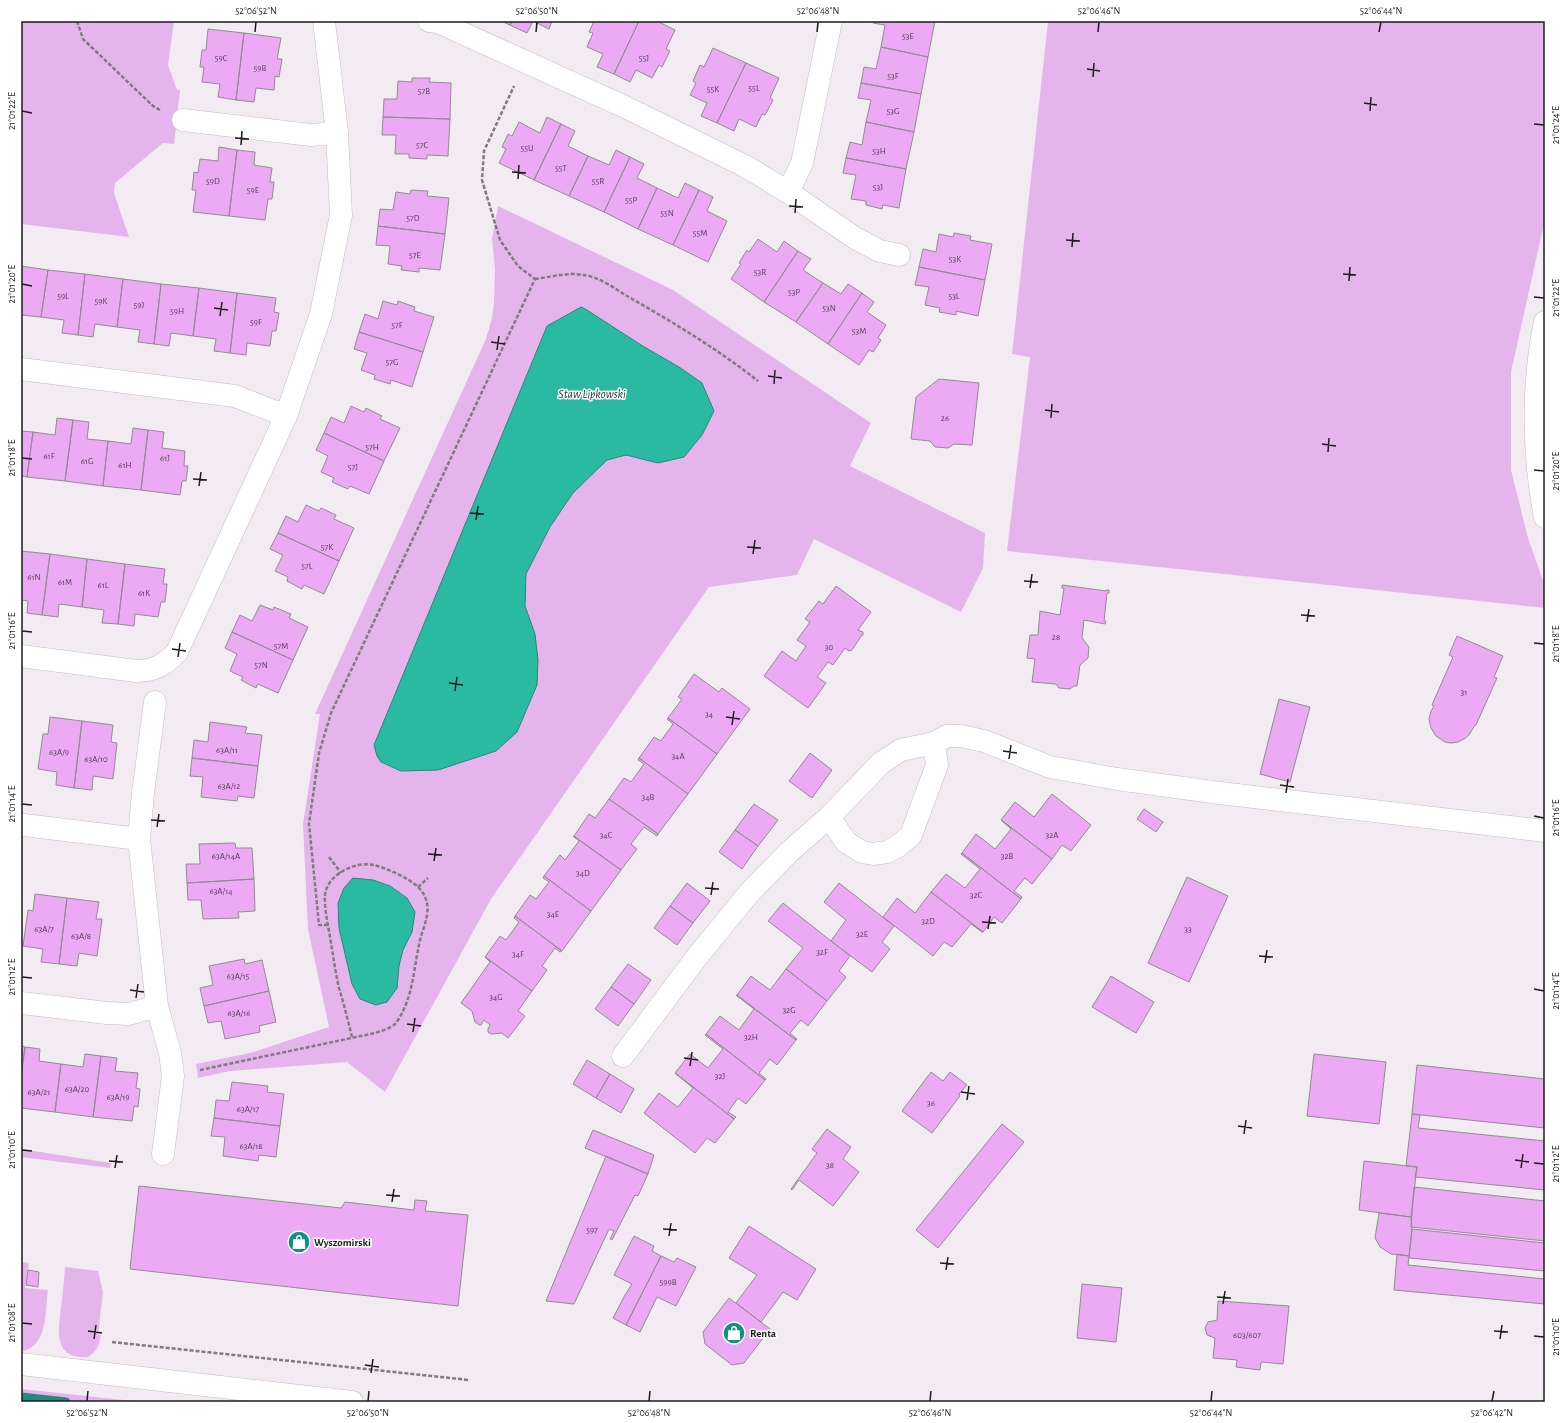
<svg xmlns="http://www.w3.org/2000/svg" width="1566" height="1423" viewBox="0 0 1566 1423" font-family="'Alegreya Sans',sans-serif">
	<rect width="100%" height="100%" fill="#f2ebf2"/>
	<path fill="#e6b4ec" d="M21 21H174L168 65 177 90H180L174 144 163 143 115 183 114 193 129 237 21 224Z
		M1048 21H1545V219L1511 372V470L1528 538 1545 586V608L1007 551 1030 357 1012 354Z
		M498 206 673 290 871 423 850 466 985 533 983 568 961 612 814 539 797 575 709 587 491 899 385 1092 347 1062 230 1071 198 1078 196 1064 250 1053 329 1027 308 929 303 824 320 714H315L486 339 492 318 494 302 495 269 492 239Z
		M21 1149 111 1163 110 1168 21 1157Z
		M21 1262 29 1263 25 1288 48 1290C45 1311 48 1347 22 1351Z
		M65 1267 98 1271 103 1292 98 1335H101C99 1346 97 1351 88 1357 53 1359 58 1332 61 1307 63 1293 64 1280 65 1267Z
		M21 1389 142 1402H21Z"/>
	<path fill="#29baa1" stroke="#258a79" d="M581 307 587 310 641 345 679 367 702 383 714 411 702 435 684 457 658 463 626 455 607 460 573 493 550 527 526 574 525 606 535 634 538 660 537 685 517 732 496 751 438 770 401 771 381 762 377 756 374 745 547 326Z
		M353 878 373 880 390 886 407 898 415 912 412 932 403 950 399 966 397 988 387 1002 376 1005 360 999 352 984 339 928 338 903 344 888Z"/>
	<g fill="none" stroke-linecap="round" stroke-linejoin="round">
		<path stroke="#258a79" stroke-width="9" d="M21 1397 66 1402"/>
	</g>
	<path fill="#ebaaf3" stroke="#928c92" d="M501 21H512L510 25Z
		M512 21H552L549 29 533 21 527 33 510 25Z
		M594 21H639L614 74 597 67 603 54 587 47 593 33 589 32Z
		M639 21H657L675 30 666 49 670 51 662 67 659 65 652 78 636 70 630 82 614 74Z
		M873 21H935L928 57 881 47 885 25 873 23Z
		M208 29 244 33 236 100 218 97 220 84 202 82 204 67H200L202 50H206Z
		M244 33 281 38 277 59H282L279 77 275 76 274 90 256 88 254 102 236 100Z
		M881 47 928 57 921 94 861 83 864 67 876 69Z
		M713 48 746 63 717 123 701 116 707 103 690 95 696 83 693 81 700 65 704 67Z
		M746 63 779 78 770 98 773 100 765 115 762 114 756 127 739 119 734 131 717 123Z
		M412 78H430L429 82 451 83 450 119 383 117 384 99H397L398 81 412 82Z
		M861 83 921 94 914 132 866 122 871 100 858 98Z
		M383 117 450 119 448 156 427 155V159L409 158V154H395L396 135H382Z
		M547 117 561 124 534 180 499 163 506 149 502 147 508 134 512 136 519 122 540 133Z
		M866 122 914 132 906 169 846 158 850 142 862 145Z
		M561 124 575 131 568 146 588 156 569 196 534 180Z
		M219 147 237 150 229 216 193 212 196 190H192L194 172 198 173 200 159 218 161Z
		M237 150 255 152 254 165 272 168 270 182H274L272 199H268L265 220 229 216Z
		M616 150 630 157 604 212 569 196 588 156 609 165Z
		M630 157 644 164 637 178 657 188 638 229 604 212Z
		M846 158 906 169 899 208 883 205 882 209 866 205V201L851 199 856 175 843 173Z
		M685 183 699 190 673 245 638 229 657 188 678 198Z
		M411 190 428 191 427 196 449 198 445 234 378 226 380 209 393 210 396 192 410 194Z
		M699 190 713 197 707 211 727 221 708 262 673 245Z
		M378 226 445 234 440 270 419 268V272L401 270 402 266 388 264 390 246 376 245Z
		M954 233 971 236 970 240 992 244 985 280 919 267 923 249 936 252 939 234 953 237Z
		M758 239 777 252 784 241 798 251 764 302 731 279 741 264 739 263 747 250 749 252Z
		M798 251 811 259 803 270 823 283 796 322 764 302Z
		M21 266 48 270 41 317 21 315Z
		M919 267 985 280 978 316 956 311V315L939 312 940 308 925 305 929 287 915 285Z
		M48 270 85 274 78 335 62 333 64 320 41 317Z
		M85 274 123 279 117 327 95 324 93 337 78 335Z
		M123 279 161 284 154 344 138 342 140 330 117 327Z
		M823 283 841 294 848 284 862 293 828 344 796 322Z
		M161 284 199 288 193 336 171 333 169 346 154 344Z
		M199 288 237 293 230 353 214 351 216 339 193 336Z
		M237 293 276 298 274 312 279 313 276 331H272L270 346 247 343 246 355 230 353Z
		M862 293 874 302 867 312 886 325 878 338 881 340 873 352 869 350 859 365 828 344Z
		M383 301 397 305 398 301 415 307 414 311 434 317 423 352 359 332 365 314 378 319Z
		M359 332 423 352 412 387 391 380 390 384 374 379 375 375 361 370 367 353 354 349Z
		M939 379 979 383 972 445 954 444 948 448 935 447 930 441 911 439 916 397Z
		M351 406 364 412 366 408 382 416 380 419 400 428 384 461 324 433 331 417 344 423Z
		M57 418 73 420 65 481 27 477 33 432 55 435Z
		M73 420 89 422 87 439 108 441 103 486 65 481Z
		M133 428 148 430 141 490 103 486 108 441 131 444Z
		M148 430 164 432 162 448 185 451 184 466H188L186 481H182L180 495 141 490Z
		M21 431 33 432 27 477 21 476Z
		M324 433 384 461 369 494 350 486 348 489 332 482 334 478 321 472 328 456 316 450Z
		M306 505 319 511 321 508 336 515 334 519 354 528 339 561 278 533 286 516 298 522Z
		M278 533 339 561 324 594 304 585 302 589 287 581 288 577 275 571 283 555 270 549Z
		M21 551 50 554 42 615 27 613 28 601 21 600Z
		M50 554 87 559 82 607 59 604 58 617 42 615Z
		M87 559 125 564 118 624 102 623 104 610 82 607Z
		M125 564 165 569 163 584H167L165 602H161L158 617 135 614 134 626 118 624Z
		M1062 585 1106 591V590H1109V593H1107L1104 621H1106L1105 624 1084 620 1082 638 1089 647 1088 658 1080 665 1077 686H1074L1070 689 1059 688 1056 684 1032 682 1035 659 1027 658 1030 635H1038L1040 611 1060 615 1064 588H1062Z
		M836 586 871 612 858 630 863 632V635H862L852 650 849 651 845 648 833 665 828 662 817 677 826 683 808 708 764 676 782 651 796 661 806 646 797 640 810 622 805 619 819 601 823 604Z
		M260 605 273 610 274 607 291 614 289 618 308 627 293 660 232 632 240 615 252 621Z
		M232 632 293 660 278 693 258 684 256 688 241 680 243 677 230 671 237 654 225 648Z
		M1457 636 1503 656 1494 677 1497 678 1476 725H1475L1469 735 1464 739 1458 742 1451 743 1445 742 1436 736 1431 728 1429 719 1431 711 1434 706 1432 705 1453 657 1449 655Z
		M694 674 719 692 722 688 750 709 717 754 668 718 682 699 678 697Z
		M1279 699 1310 707 1290 782 1260 774Z
		M50 717 82 721 74 788 56 785 57 772 38 769 43 734H48Z
		M668 718 717 754 688 794 639 758 654 737 661 741 673 724 667 719Z
		M82 721 113 725 111 742 117 743 113 779 93 776 92 790 74 788Z
		M210 722 247 727 245 733 262 735 258 766 192 758 194 740 208 742Z
		M810 753 832 770 812 798 789 781Z
		M192 758 258 766 254 798 238 796 237 801 201 797 203 777 190 776Z
		M639 758 688 794 658 834 609 799 624 778 631 782 644 764 638 760Z
		M1052 794 1091 825 1071 851 1062 845 1052 859 1001 820 1015 802 1034 817Z
		M609 799 658 834 657 836 644 827 631 844 637 849 621 870 574 836 589 814 595 818Z
		M754 804 778 820 758 846 735 830Z
		M1144 809 1163 822 1156 832 1137 819Z
		M1001 820 1052 859 1032 884 1025 878 1014 891 1022 897 1021 899 962 853 976 834 995 849 1011 829Z
		M735 830 758 846 742 869 719 852Z
		M573 836 621 870 591 911 544 876 560 855 565 860 579 841Z
		M235 843 236 848H252L254 879 187 883 186 864H200L199 844Z
		M962 853 1021 899 1002 923 994 917 983 932 931 892 946 874 965 888 980 869 961 854Z
		M544 876 591 911 562 951 515 916 530 895 536 899 549 882 543 878Z
		M1187 877 1228 896 1189 982 1148 963Z
		M254 879 255 911 238 912 239 918 203 919 201 900H188L187 883Z
		M687 883 710 901 693 923 670 906Z
		M839 883 894 926 882 942 890 949 872 972 831 941 846 920 824 902Z
		M931 892 983 932H982L971 924 952 947 944 942 933 956 883 917 897 898 915 913Z
		M35 894 67 898 59 964 41 962 43 949 23 946 28 910 33 911Z
		M67 898 99 902 96 919H102L97 956 79 953 77 966 59 964Z
		M783 903 850 956 839 971 846 977 827 1001 786 969 803 948 768 921Z
		M670 906 693 923 677 945 654 928Z
		M515 916 562 951 560 952 555 948 542 966 547 970 532 991 485 957 500 936 506 940 519 922 514 918Z
		M485 957 532 991 518 1011 525 1016 508 1038 502 1033 491 1034 488 1032V1029L490 1025 484 1020 481 1025H479L475 1022 472 1011 461 1003 490 962Z
		M244 959 245 964 262 960 269 991 204 1006 200 988 213 985 209 966Z
		M628 964 651 980 634 1004 611 987Z
		M786 969 827 1001 808 1026 801 1020 790 1033 797 1039 796 1040 737 995 751 976 770 990Z
		M1111 976 1154 1002 1136 1033 1092 1007Z
		M611 987 634 1004 618 1026 595 1009Z
		M269 991 276 1022 259 1026 260 1032 225 1039 221 1021 208 1023 204 1006Z
		M736 995 796 1040 777 1065 770 1059 759 1073 766 1079 765 1080 706 1034 720 1016 739 1030 754 1009Z
		M706 1034 765 1080 746 1104 738 1098 728 1112 736 1117 734 1119 675 1073 690 1054 708 1068 723 1049 705 1035Z
		M21 1046 25 1047 21 1076Z
		M25 1047 40 1049 39 1061 61 1064 55 1112 21 1108V1076Z
		M85 1054 101 1056 93 1117 55 1112 61 1064 83 1067Z
		M1314 1054 1386 1062 1379 1124 1307 1116Z
		M101 1056 117 1058 115 1071 138 1073 136 1088 140 1089 138 1107 134 1106 132 1121 93 1117Z
		M587 1060 610 1074 596 1098 573 1084Z
		M1417 1065 1545 1079V1128L1412 1114Z
		M931 1072 943 1081 950 1072 967 1085 959 1094 960 1096 932 1133 902 1111Z
		M675 1073 734 1119 715 1143 707 1138 695 1153 644 1113 659 1093 678 1107 693 1088Z
		M610 1074 634 1089 621 1113 596 1098Z
		M232 1082 268 1086 267 1092 284 1094 280 1126 214 1118 216 1100 229 1101Z
		M1412 1114 1420 1115 1418 1128 1545 1141V1190L1415 1177 1417 1167 1406 1166Z
		M214 1118 280 1126 276 1157 259 1155 258 1161 223 1156 225 1137 211 1136Z
		M1002 1124 1024 1142 938 1248 916 1230Z
		M827 1129 851 1147 843 1159 859 1172 833 1206 799 1180 792 1190 791 1189 817 1153 812 1149Z
		M593 1130 654 1155 648 1174 585 1148Z
		M606 1156 648 1174 638 1196 635 1195 612 1240 610 1239 614 1231 609 1229 574 1304 546 1301Z
		M1364 1161 1417 1167 1411 1217 1359 1210Z
		M139 1186 341 1208 345 1202 414 1210 415 1200 427 1201 425 1211 468 1215 458 1306 130 1269Z
		M1414 1187 1545 1201V1241L1411 1227Z
		M1379 1213 1411 1217 1412 1229 1409 1256 1391 1254 1380 1247 1375 1238Z
		M749 1226 816 1269 797 1300 783 1292 761 1322 736 1303 757 1275 729 1258Z
		M1412 1229 1545 1243V1271L1409 1258Z
		M634 1236 654 1246 652 1251 661 1256 626 1325 613 1318 625 1295 632 1284 614 1275Z
		M1397 1254 1409 1256 1408 1265 1545 1279V1304L1394 1290Z
		M661 1256 674 1262 677 1258 696 1267 676 1306 657 1297 640 1332 626 1325Z
		M28 1270 39 1272 38 1287 26 1285Z
		M1082 1284 1122 1288 1116 1342 1077 1338Z
		M729 1298 770 1329 744 1363 732 1365 705 1344 703 1332Z
		M1218 1301 1289 1306 1283 1364 1261 1362 1260 1370 1236 1367 1237 1360 1213 1358 1215 1338 1207 1335 1205 1328 1208 1322 1217 1320Z"/>
	<g fill="none" stroke-linecap="round" stroke-linejoin="round">
		<g stroke="#c3bcc4" stroke-width="23">
			<path id="minor" d="M429 21 438 22 625 107 745 166 788 192 855 238 880 251 899 255
				M183 120 311 135 337 133
				M788 192 802 163 831 21
				M1545 322C1532 382 1533 457 1545 517
				M21 369 235 396 286 416
				M21 656 136 671C154 671 165 665 177 652L286 416 321 314 341 215 337 133 324 21
				M829 817 846 842 862 852 873 854 887 852 898 846 911 835 937 765 934 743
				M24 825 139 839
				M21 1003 107 1013 129 1014 157 1006 139 839 143 793 155 702
				M157 1006 170 1053 173 1076 163 1154
				M623 1056 696 958 750 892 789 852 829 817 881 763 901 750 934 743 947 736H961L984 741 1050 767 1117 779 1220 793 1545 831
				M21 1364 352 1402"/>
		</g>
		<path stroke="#7f7b7f" stroke-width="2.5" stroke-dasharray="4 2" stroke-linecap="butt" d="M77 21 83 39 153 106 160 110
			M535 279C550 277 569 272 584 275 599 277 614 288 627 296 671 321 719 350 758 381
			M329 857 341 873
			M418 887 428 878
			M328 925H319L309 824 319 753 331 713 535 279 518 266 500 240 482 180 484 151 514 86
			M200 1070 375 1033C381 1031 392 1028 396 1023 413 999 413 972 419 945 422 927 434 911 423 893 415 880 389 869 374 865 356 861 327 874 325 895 324 907 328 925 330 937 333 954 335 971 339 988 344 1004 348 1021 352 1037
			M112 1342 469 1380"/>
		<use href="#minor" stroke="#fff" stroke-width="22"/>
	</g>
	<path fill="none" stroke="#1d1b1d" stroke-width="1.5" d="M255 32 256 22M536 32 537 22M817 32 818 22M1098 32 1099 22M1379 32 1381 22M1087 69 1100 71M1093 77 1094 63M1364 103 1377 105M22 111 32 113M1370 111 1371 97M1534 124 1544 125M235 138 249 139M241 145 242 131M512 172 526 173M518 179 519 165M789 206 803 207M795 213 796 199M1066 240 1080 241M1072 247 1073 233M1343 274 1356 275M1349 281 1350 267M22 284 32 286M1534 297 1544 298M214 308 228 310M220 316 222 302M491 342 505 344M497 350 499 336M768 376 782 378M774 384 775 370M1045 410 1059 412M1051 418 1052 404M1322 444 1336 446M1328 452 1329 438M22 458 32 459M1534 470 1544 471M193 479 207 480M199 486 201 472M470 513 484 514M476 520 478 506M747 547 761 548M753 554 755 540M1024 581 1038 582M1030 588 1032 574M1301 615 1315 616M1307 622 1309 609M22 631 32 632M1534 643 1544 644M172 649 186 651M178 657 180 643M449 683 463 685M455 691 457 677M726 717 740 719M732 725 734 711M1003 751 1017 753M1009 759 1011 745M1280 785 1294 787M1286 793 1288 779M22 804 32 805M1534 816 1544 818M151 820 165 821M157 827 159 814M428 854 442 855M434 861 436 848M705 888 719 889M711 895 713 882M982 922 996 923M988 929 990 916M1259 956 1273 957M1265 963 1267 950M22 977 32 978M1534 989 1544 991M130 990 144 992M136 998 138 984M407 1024 421 1026M413 1032 415 1018M684 1058 698 1060M690 1066 692 1052M961 1092 975 1094M967 1100 969 1086M1238 1126 1252 1128M1244 1134 1246 1120M22 1150 32 1151M1515 1160 1529 1162M109 1161 123 1162M1534 1163 1544 1164M115 1168 117 1155M1521 1168 1523 1154M386 1195 400 1196M392 1202 394 1189M663 1229 677 1230M669 1236 671 1223M940 1263 954 1264M946 1270 948 1257M1217 1297 1231 1298M1223 1304 1225 1291M22 1323 32 1324M88 1331 102 1333M1494 1331 1508 1332M1534 1336 1544 1337M94 1339 96 1325M1500 1339 1502 1325M365 1365 379 1367M371 1373 373 1359M87 1401 88 1391M368 1401 369 1391M649 1401 650 1391M930 1401 931 1391M1211 1401 1212 1391M1492 1401 1494 1391"/>
	<defs>
		<g id="shop-disc" transform="scale(1.15)"><circle r="9.5" fill="#0b937e" stroke="#fff"/><path d="M-5-2.5h2.3a2.7 3.5 0 0 1 5.4 0H5L5.5 6h-11ZM-1.5-2.5h3a1.5 2.3 0 0 0-3 0Z" fill="#fff"/></g>
	</defs>
	<g fill-rule="evenodd">
		<use href="#shop-disc" x="299" y="1242"/>
		<use href="#shop-disc" x="734" y="1333"/>
	</g>
	<g text-anchor="middle" dominant-baseline="central" stroke-width="3" stroke-linejoin="round" paint-order="stroke">
		<g font-size="9" fill="#503f52">
			<text x="908" y="36">53E</text>
			<text x="221" y="58">59C</text>
			<text x="644" y="58">55J</text>
			<text x="260" y="68">59B</text>
			<text x="893" y="76">53F</text>
			<text x="754" y="88">55L</text>
			<text x="713" y="89">55K</text>
			<text x="424" y="91">57B</text>
			<text x="893" y="111">53G</text>
			<text x="422" y="145">57C</text>
			<text x="527" y="148">55U</text>
			<text x="879" y="151">53H</text>
			<text x="561" y="168">55T</text>
			<text x="213" y="181">59D</text>
			<text x="598" y="181">55R</text>
			<text x="878" y="187">53J</text>
			<text x="253" y="190">59E</text>
			<text x="631" y="200">55P</text>
			<text x="667" y="213">55N</text>
			<text x="413" y="218">57D</text>
			<text x="700" y="233">55M</text>
			<text x="415" y="255">57E</text>
			<text x="955" y="259">53K</text>
			<text x="760" y="272">53R</text>
			<text x="794" y="292">53P</text>
			<text x="63" y="296">59L</text>
			<text x="954" y="296">53L</text>
			<text x="101" y="301">59K</text>
			<text x="139" y="305">59J</text>
			<text x="829" y="308">53N</text>
			<text x="177" y="311">59H</text>
			<text x="256" y="322">59F</text>
			<text x="397" y="325">57F</text>
			<text x="859" y="331">53M</text>
			<text x="392" y="362">57G</text>
			<text x="945" y="418">26</text>
			<text x="372" y="447">57H</text>
			<text x="49" y="456">61F</text>
			<text x="165" y="458">61J</text>
			<text x="87" y="461">61G</text>
			<text x="125" y="465">61H</text>
			<text x="353" y="467">57J</text>
			<text x="327" y="547">57K</text>
			<text x="307" y="566">57L</text>
			<text x="34" y="577">61N</text>
			<text x="65" y="582">61M</text>
			<text x="103" y="585">61L</text>
			<text x="144" y="593">61K</text>
			<text x="1056" y="637">28</text>
			<text x="281" y="646">57M</text>
			<text x="829" y="647">30</text>
			<text x="261" y="665">57N</text>
			<text x="1464" y="692">31</text>
			<text x="709" y="714">34</text>
			<text x="227" y="750">63A/11</text>
			<text x="59" y="752">63A/9</text>
			<text x="678" y="756">34A</text>
			<text x="96" y="759">63A/10</text>
			<text x="229" y="786">63A/12</text>
			<text x="648" y="797">34B</text>
			<text x="606" y="835">34C</text>
			<text x="1052" y="835">32A</text>
			<text x="226" y="856">63A/14A</text>
			<text x="1007" y="856">32B</text>
			<text x="583" y="873">34D</text>
			<text x="221" y="891">63A/14</text>
			<text x="976" y="895">32C</text>
			<text x="553" y="914">34E</text>
			<text x="928" y="921">32D</text>
			<text x="44" y="929">63A/7</text>
			<text x="1188" y="929">33</text>
			<text x="862" y="934">32E</text>
			<text x="81" y="936">63A/8</text>
			<text x="822" y="952">32F</text>
			<text x="518" y="954">34F</text>
			<text x="238" y="976">63A/15</text>
			<text x="496" y="997">34G</text>
			<text x="789" y="1010">32G</text>
			<text x="239" y="1013">63A/16</text>
			<text x="751" y="1037">32H</text>
			<text x="720" y="1076">32J</text>
			<text x="77" y="1089">63A/20</text>
			<text x="39" y="1092">63A/21</text>
			<text x="118" y="1097">63A/19</text>
			<text x="931" y="1103">36</text>
			<text x="248" y="1109">63A/17</text>
			<text x="251" y="1146">63A/18</text>
			<text x="830" y="1165">38</text>
			<text x="592" y="1230">597</text>
			<text x="668" y="1282">599B</text>
			<text x="1247" y="1335">603/607</text>
		</g>
		<g font-size="11" font-weight="bold" fill="#1d1b1d" stroke="#fff" text-anchor="start">
			<text x="314" y="1242">Wyszomirski</text>
			<text x="750" y="1333">Renta</text>
		</g>
		<g font-size="12" font-style="italic" fill="#203732" stroke="#fff">
			<text x="592" y="394">Staw Lipkowski</text>
		</g>
	</g>
	<rect width="1566" height="1423" fill="none" stroke="#ffffff" stroke-width="44"/>
	<rect x="22" y="22" width="1522" height="1379" fill="none" stroke="#1d1b1d" stroke-width="1.5"/>
	<g font-size="10" text-anchor="middle" fill="#1d1b1d">
		<text x="256" y="14">52°06'52"N</text>
		<text x="537" y="14">52°06'50"N</text>
		<text x="818" y="14">52°06'48"N</text>
		<text x="1099" y="14">52°06'46"N</text>
		<text x="1381" y="14">52°06'44"N</text>
		<text transform="translate(11 111) rotate(-90)" y="4">21°01'22"E</text>
		<text transform="translate(1555 125) rotate(-90)" y="4">21°01'24"E</text>
		<text transform="translate(11 284) rotate(-90)" y="4">21°01'20"E</text>
		<text transform="translate(1555 298) rotate(-90)" y="4">21°01'22"E</text>
		<text transform="translate(11 458) rotate(-90)" y="4">21°01'18"E</text>
		<text transform="translate(1555 471) rotate(-90)" y="4">21°01'20"E</text>
		<text transform="translate(11 631) rotate(-90)" y="4">21°01'16"E</text>
		<text transform="translate(1555 644) rotate(-90)" y="4">21°01'18"E</text>
		<text transform="translate(11 804) rotate(-90)" y="4">21°01'14"E</text>
		<text transform="translate(1555 818) rotate(-90)" y="4">21°01'16"E</text>
		<text transform="translate(11 977) rotate(-90)" y="4">21°01'12"E</text>
		<text transform="translate(1555 991) rotate(-90)" y="4">21°01'14"E</text>
		<text transform="translate(11 1150) rotate(-90)" y="4">21°01'10"E</text>
		<text transform="translate(1555 1164) rotate(-90)" y="4">21°01'12"E</text>
		<text transform="translate(11 1323) rotate(-90)" y="4">21°01'08"E</text>
		<text transform="translate(1555 1337) rotate(-90)" y="4">21°01'10"E</text>
		<text x="87" y="1416">52°06'52"N</text>
		<text x="368" y="1416">52°06'50"N</text>
		<text x="649" y="1416">52°06'48"N</text>
		<text x="930" y="1416">52°06'46"N</text>
		<text x="1211" y="1416">52°06'44"N</text>
		<text x="1492" y="1416">52°06'42"N</text>
	</g>
</svg>
